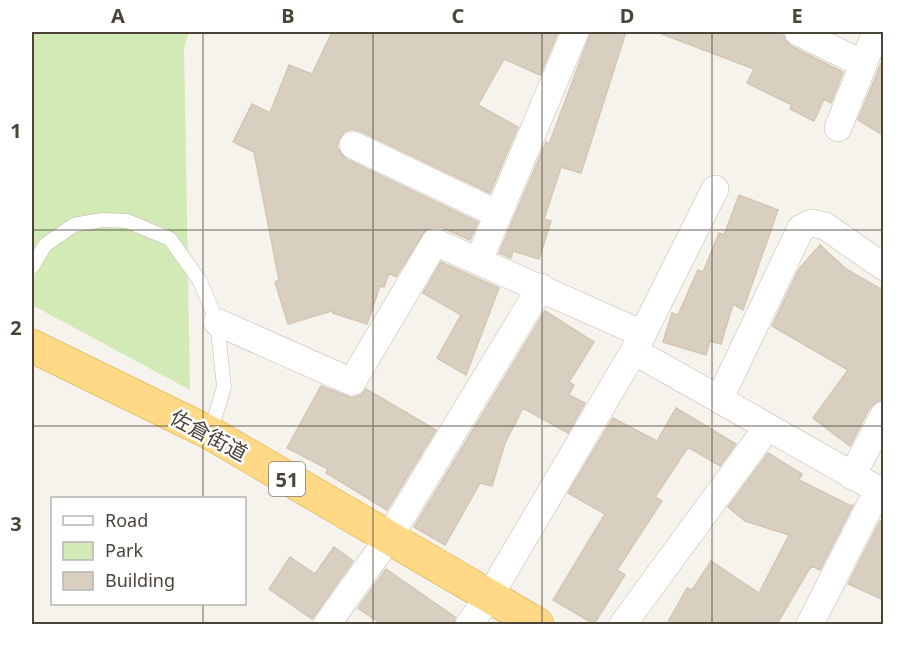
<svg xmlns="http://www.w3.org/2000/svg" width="915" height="656" viewBox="0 0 915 656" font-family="'Noto Sans','Noto Sans JP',sans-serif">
	<rect width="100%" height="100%" fill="#f6f3ec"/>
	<path fill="#d2eab5" d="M32 32H189L184 48 190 390 32 305Z"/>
	<path fill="#d8cfc1" stroke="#d3c7b4" stroke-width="1.5" d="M332 32H558L540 75 504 59 478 105 518 127 490 193 360 131 351 129 344 132 339 139 337 147 346 159 478 222 470 240 441 227 426 229 396 277 389 273 384 287 380 286 367 324 333 313 335 310 288 324 275 282 279 280 254 152 233 142 252 104 270 113 289 65 312 74Z
		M591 32H626L581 173 561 167 544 219 551 221 539 259 513 251 511 258 499 253 546 142 549 144Z
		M663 32H783L785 40 791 46 843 72 831 103 824 99 814 121 790 109 792 105 747 83 754 69 662 34Z
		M884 56V136L858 120Z
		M739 195 778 210 743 310 733 304 721 344 710 341 706 355 663 342 672 313 678 315 698 270 703 272 719 233 724 235Z
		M820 245 846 269 884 291V399L870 407 850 446 813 418 848 370 772 326 799 269Z
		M441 262 499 288 466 375 437 358 461 315 423 293Z
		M545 311 594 342 569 382 574 385 569 395 585 403 568 433 523 408 505 443 492 486 480 483 445 545 414 527Z
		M321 386 352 398 361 395 366 389 436 430 387 510 326 473 328 469 287 448Z
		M676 408 736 444 720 466 688 447 655 497 662 501 617 570 625 575 594 624 553 600 605 514 568 493 613 418 657 441Z
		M768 453 802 474 799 480 851 506 853 505 820 570 812 566 808 571 777 624H667L687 588 692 590 711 561 759 593 789 535 745 521 728 507Z
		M880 521 884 523V600L848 584Z
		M334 547 353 561 312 619 269 589 290 557 315 574Z
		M386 569 455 617 454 624H381L358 608Z"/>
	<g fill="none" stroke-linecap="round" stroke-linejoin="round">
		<g stroke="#c2bbae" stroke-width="15">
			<path id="service" d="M32 267 45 245 74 225 102 220 127 221 170 239 200 281 217 322 224 387 210 433"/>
		</g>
		<g stroke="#c2bbae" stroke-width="28">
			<path id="minor" d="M798 32 863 64
				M838 128 876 32
				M353 145 498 214
				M479 260 575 32
				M217 322 352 382 435 242 643 334
				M634 351 884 493
				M720 398 801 228 812 223 825 226 884 267
				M852 476 884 415
				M327 624 388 539 541 287
				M469 624 489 597 634 351 715 189
				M623 624 767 428
				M810 624 878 490"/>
		</g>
		<g stroke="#e0a43c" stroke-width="34">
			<path id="trunk" d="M32 346 210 433 537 624"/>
		</g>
		<use href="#service" stroke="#fff" stroke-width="14"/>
		<use href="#minor" stroke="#fff" stroke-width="27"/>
		<use href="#trunk" stroke="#ffd985" stroke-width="33"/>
	</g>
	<path fill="none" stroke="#4b4439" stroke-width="1.5" stroke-opacity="0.55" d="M203 32V498M373 32V624M542 32V624M712 32V624M32 230H884M32 426H884M203 604V624"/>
	<g text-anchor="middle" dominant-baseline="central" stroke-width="5" stroke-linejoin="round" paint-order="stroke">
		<rect fill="#fff" stroke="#817c74" stroke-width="1.5" x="269" y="462" width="36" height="34" rx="4.5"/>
		<g font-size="20" font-weight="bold" fill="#4b4439">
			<text x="287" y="479">51</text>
		</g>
		<g font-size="21" fill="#4b4439" stroke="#fff">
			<text transform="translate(209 435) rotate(28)">佐倉街道</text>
		</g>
	</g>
	<rect width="915" height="656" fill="none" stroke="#ffffff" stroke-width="66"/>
	<rect x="51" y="497" width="195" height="108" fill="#ffffff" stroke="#b7b4b0" stroke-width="1.5"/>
	<rect x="63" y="516" width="30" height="9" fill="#ffffff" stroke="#b7b4b0" stroke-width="1.5"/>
	<text x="105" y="527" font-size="18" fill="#4b4439">Road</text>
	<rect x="63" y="542" width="30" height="18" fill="#d2eab5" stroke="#b7b4b0" stroke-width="1.5"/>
	<text x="105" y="557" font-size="18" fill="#4b4439">Park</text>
	<rect x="63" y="572" width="30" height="18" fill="#d8cfc1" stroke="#b7b4b0" stroke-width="1.5"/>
	<text x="105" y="587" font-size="18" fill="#4b4439">Building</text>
	<rect x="33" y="33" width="849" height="590" fill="none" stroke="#4b4439" stroke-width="2"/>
	<g font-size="20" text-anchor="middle" font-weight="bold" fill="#4b4439">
		<text x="118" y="23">A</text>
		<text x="288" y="23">B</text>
		<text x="458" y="23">C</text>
		<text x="627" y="23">D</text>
		<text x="797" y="23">E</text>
		<text x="16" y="138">1</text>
		<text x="16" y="335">2</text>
		<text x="16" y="531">3</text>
	</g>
</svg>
